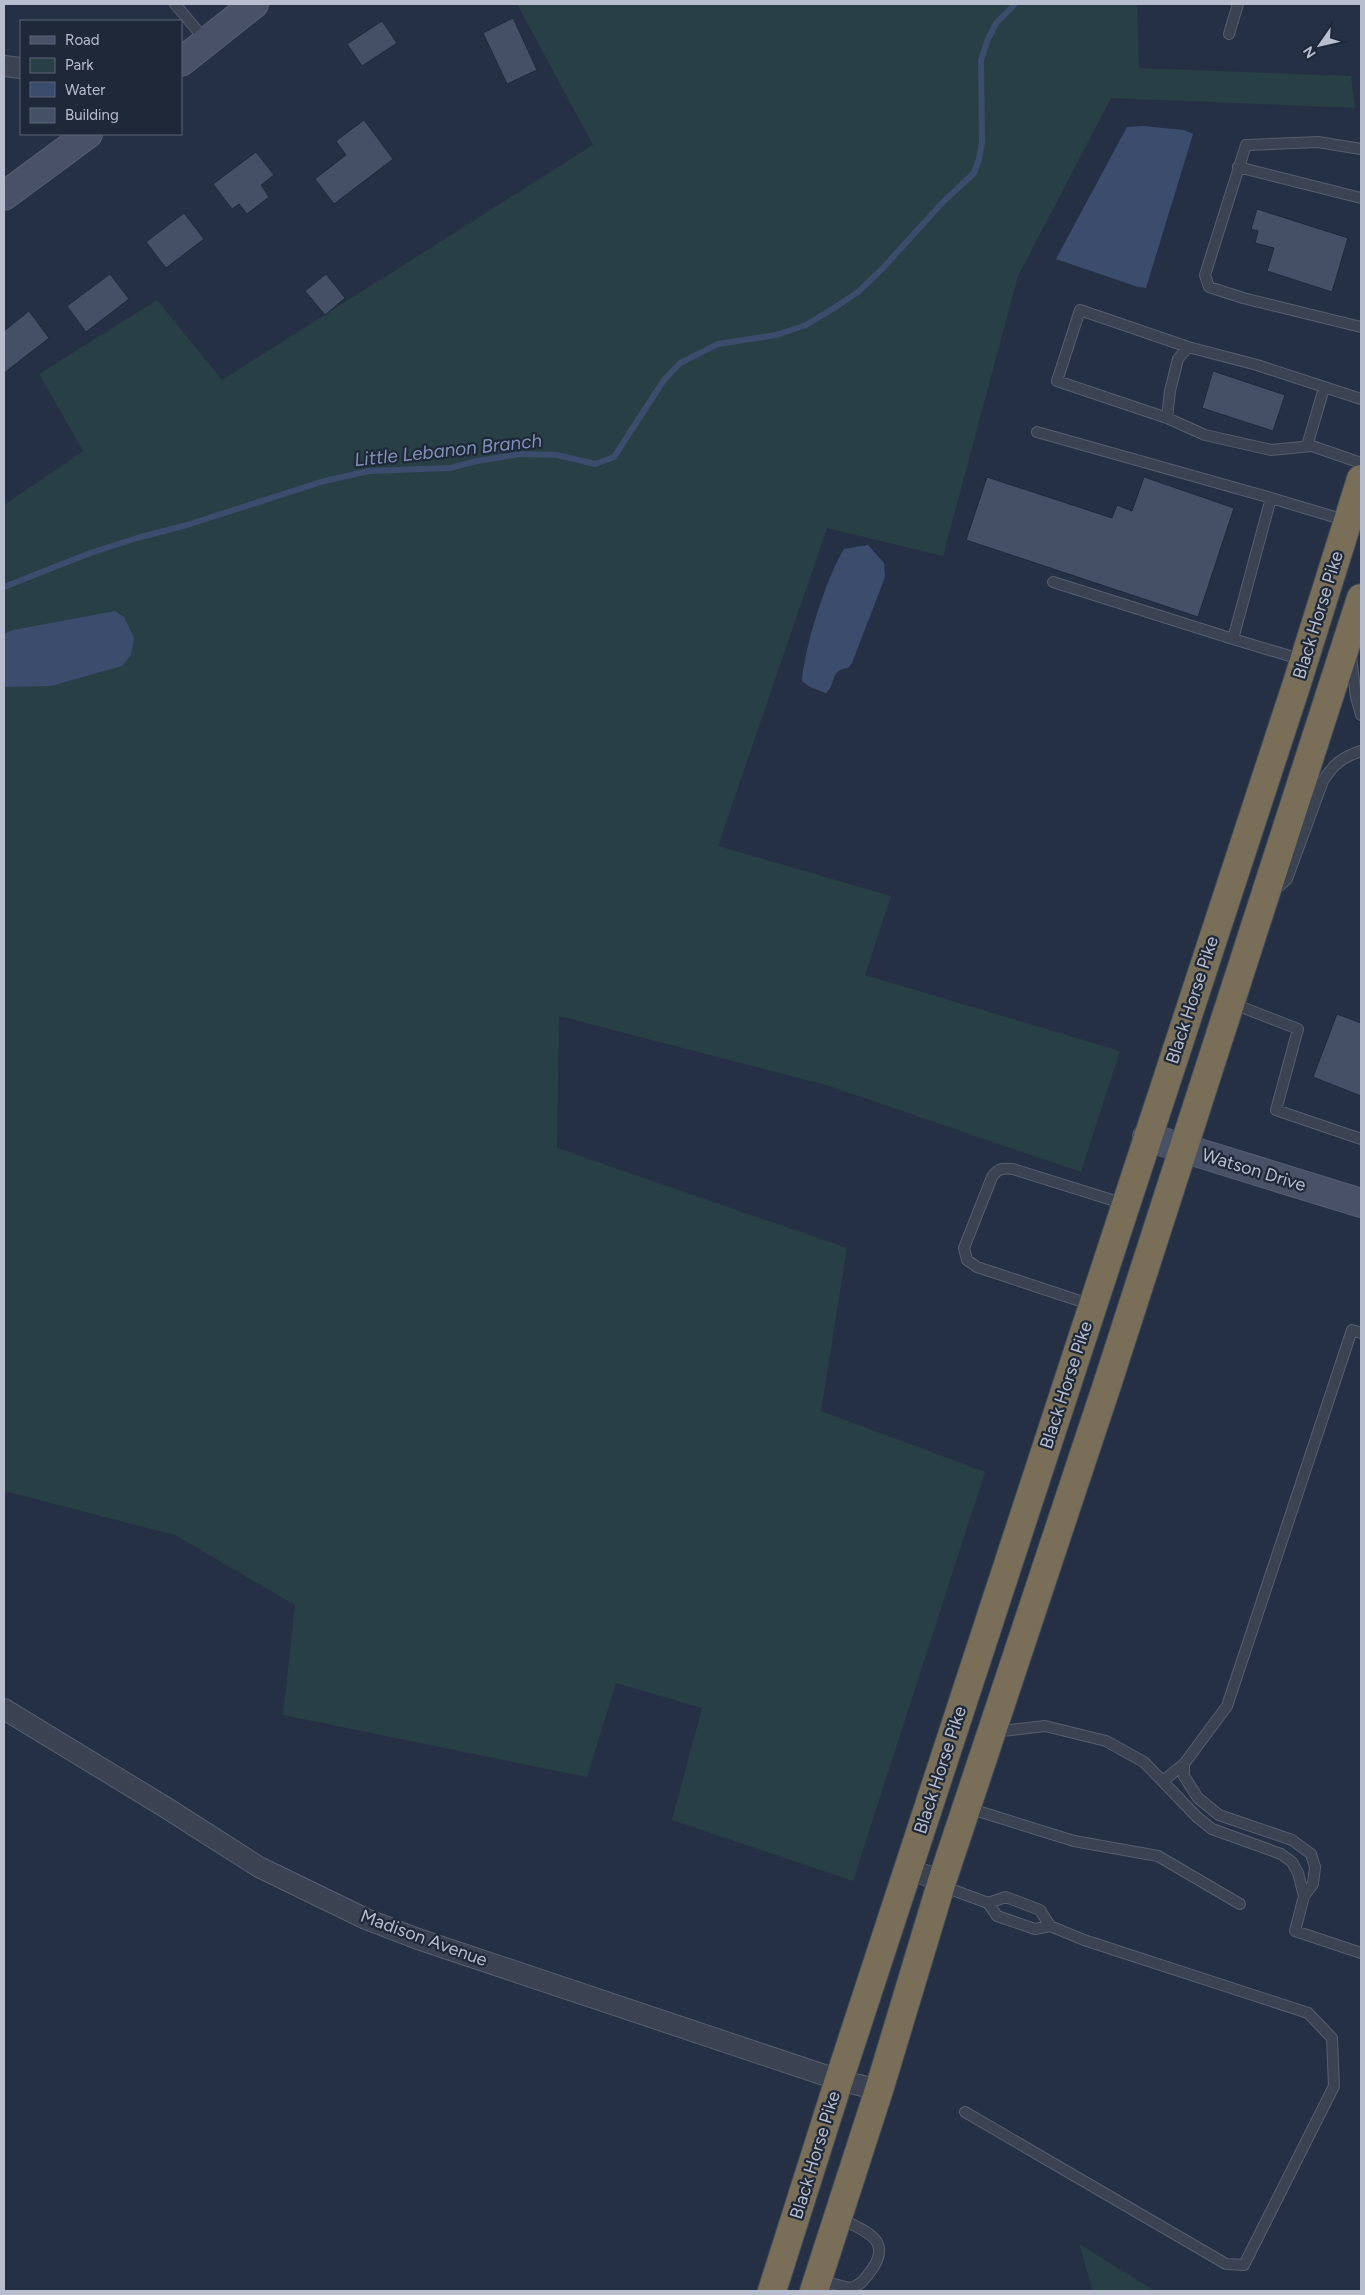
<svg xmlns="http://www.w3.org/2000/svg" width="1365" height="2295" viewBox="0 0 1365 2295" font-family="Figtree,sans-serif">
	<rect width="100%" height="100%" fill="#263044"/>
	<path fill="#283f45" d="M517 4H1137L1139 68 1351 76 1355 108 1111 98 1018 276 943 556 827 528 718 846 891 896 865 975 1120 1051 1081 1172 826 1085 559 1016 557 1148 847 1248 821 1411 985 1472 853 1881 672 1820 702 1708 616 1683 587 1777 283 1715 295 1605 175 1535 4 1491V505L83 451 39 374 157 300 222 380 593 145Z
		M1079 2244 1155 2291H1093Z"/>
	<path fill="#3c4c6d" d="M1143 126 1184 130 1193 134 1146 288 1138 287 1056 259 1127 127Z
		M868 545 884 563 885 577 852 663 848 668C829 670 837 683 826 693L810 687 802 681C804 648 827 576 844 549Z
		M115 611 124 617 134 638 131 655 122 666 51 686 4 687V634L13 630Z"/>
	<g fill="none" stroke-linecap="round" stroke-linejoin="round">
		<path stroke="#3c4c6d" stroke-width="6" d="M4 587 90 553 137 538 187 525 324 481 369 471 450 468 477 461 521 454 557 455 595 464 614 457 664 380 680 363 718 344 776 335 806 325 834 308 858 292 883 268 942 203 974 173 979 159 982 142 981 60 988 39 997 22 1015 4"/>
	</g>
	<path fill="#455066" stroke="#212a3b" d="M513 18 537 70 507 84 483 33Z
		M382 21 397 43 362 66 347 44Z
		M364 120 393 159 334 204 315 179 346 155 336 141Z
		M256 152 274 175 261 185 269 197 247 214 239 204 232 209 213 184Z
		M1257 209 1348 238 1332 292 1267 271 1274 248 1255 243 1258 231 1251 229Z
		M184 213 204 239 166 268 146 242Z
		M110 274 129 299 86 332 67 306Z
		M326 274 345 298 325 315 305 291Z
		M29 311 49 338 4 373V331Z
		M1213 371 1285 395 1273 431 1202 408Z
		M987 477 1112 518 1117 505 1132 511 1144 477 1234 508 1198 617 966 540Z
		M1337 1014 1361 1023V1096L1313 1077Z"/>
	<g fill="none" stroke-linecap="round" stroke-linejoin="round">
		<g stroke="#565e6e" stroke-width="12">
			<path id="lane" d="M175 4 207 42
				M1229 34 1238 4
				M1361 149 1318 142 1246 145 1205 275 1209 287 1243 298 1361 327
				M1238 167 1361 198
				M1361 399 1257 365 1188 347 1178 359 1170 391 1167 418 1205 435 1271 450 1312 446 1361 463
				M1167 418 1057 381 1080 310 1188 347
				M1037 432 1271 498
				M1307 446 1324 388
				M1053 582 1233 639
				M1351 657 1356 697 1361 715
				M1303 660 1233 639 1271 498 1348 521
				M1275 890 1287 879 1323 781C1333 764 1343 757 1361 751
				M1231 1003 1298 1029 1276 1110 1361 1139
				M1092 1305 977 1267 967 1260 964 1248 992 1177C998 1168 1003 1168 1013 1169L1125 1204
				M993 1732 1045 1726 1106 1741 1144 1762 1197 1817 1212 1829 1281 1854 1292 1862 1298 1873 1304 1896
				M1184 1764V1776L1198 1798 1219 1815 1292 1840 1311 1854 1315 1867 1313 1884 1304 1896 1295 1931 1361 1953
				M1163 1781 1184 1764 1227 1706 1352 1330 1361 1333
				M968 1808 1074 1841 1158 1856 1240 1904
				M942 1886 988 1903 997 1916 1035 1929 1050 1926
				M965 2112 1226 2264 1244 2265 1334 2086 1332 2038 1308 2013 1084 1940 1050 1926 1040 1910 1006 1897 988 1903
				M819 2280 849 2288C860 2286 864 2280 870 2272 895 2239 864 2231 839 2218"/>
		</g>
		<g stroke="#565e6e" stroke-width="22">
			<path id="street" d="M4 66 21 68
				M4 1709 165 1807 259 1867 366 1919 418 1939 839 2080 879 2090
				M908 1869 942 1881"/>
		</g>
		<g stroke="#565e6e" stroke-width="30">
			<path id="secondary" d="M181 62 254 4
				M4 196 88 134
				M1147 1137 1361 1203"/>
		</g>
		<g stroke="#424b5b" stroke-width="30">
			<path id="highway" d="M772 2291 839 2080 1297 683 1361 479
				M814 2291 879 2090 942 1881 1107 1385 1361 598"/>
		</g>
		<use href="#lane" stroke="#3b4353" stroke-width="10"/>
		<use href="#street" stroke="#3b4353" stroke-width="20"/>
		<use href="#secondary" stroke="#495166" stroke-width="28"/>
		<use href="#highway" stroke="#796f58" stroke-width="28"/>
	</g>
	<g text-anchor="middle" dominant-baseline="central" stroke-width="4.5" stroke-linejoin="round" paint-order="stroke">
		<g font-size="18" fill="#b8becd" stroke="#1f2839">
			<text transform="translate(1318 615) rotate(-73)">Black Horse Pike</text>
			<text transform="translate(1192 1000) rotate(-72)">Black Horse Pike</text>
			<text transform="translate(1254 1170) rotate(17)">Watson Drive</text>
			<text transform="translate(1066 1385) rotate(-72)">Black Horse Pike</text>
			<text transform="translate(940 1770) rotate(-72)">Black Horse Pike</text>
			<text transform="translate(424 1938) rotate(20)">Madison Avenue</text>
			<text transform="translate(815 2155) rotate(-73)">Black Horse Pike</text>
		</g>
		<g font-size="19" font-style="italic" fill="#7f91b4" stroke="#1f2839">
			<text transform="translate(448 450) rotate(-6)">Little Lebanon Branch</text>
		</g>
	</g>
	<rect width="1365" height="2295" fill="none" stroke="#b8becd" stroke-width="10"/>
	<rect x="20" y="20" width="162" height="115" fill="#1f2839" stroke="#5c6474"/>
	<rect x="30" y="36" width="25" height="8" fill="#495166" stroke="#5c6474"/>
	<text x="65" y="45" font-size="15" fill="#b8becd">Road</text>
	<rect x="30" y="58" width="25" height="15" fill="#283f45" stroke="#5c6474"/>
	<text x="65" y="70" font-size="15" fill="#b8becd">Park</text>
	<rect x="30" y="82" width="25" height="15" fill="#3c4c6d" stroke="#5c6474"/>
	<text x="65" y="95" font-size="15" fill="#b8becd">Water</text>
	<rect x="30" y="108" width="25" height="15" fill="#455066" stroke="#5c6474"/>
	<text x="65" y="120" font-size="15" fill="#b8becd">Building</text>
	<g transform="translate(1320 45) rotate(236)" stroke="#1f2839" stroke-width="4" paint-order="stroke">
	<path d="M0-4L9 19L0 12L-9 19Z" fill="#b8becd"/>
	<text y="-8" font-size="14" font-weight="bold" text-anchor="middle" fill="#b8becd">N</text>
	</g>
</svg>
